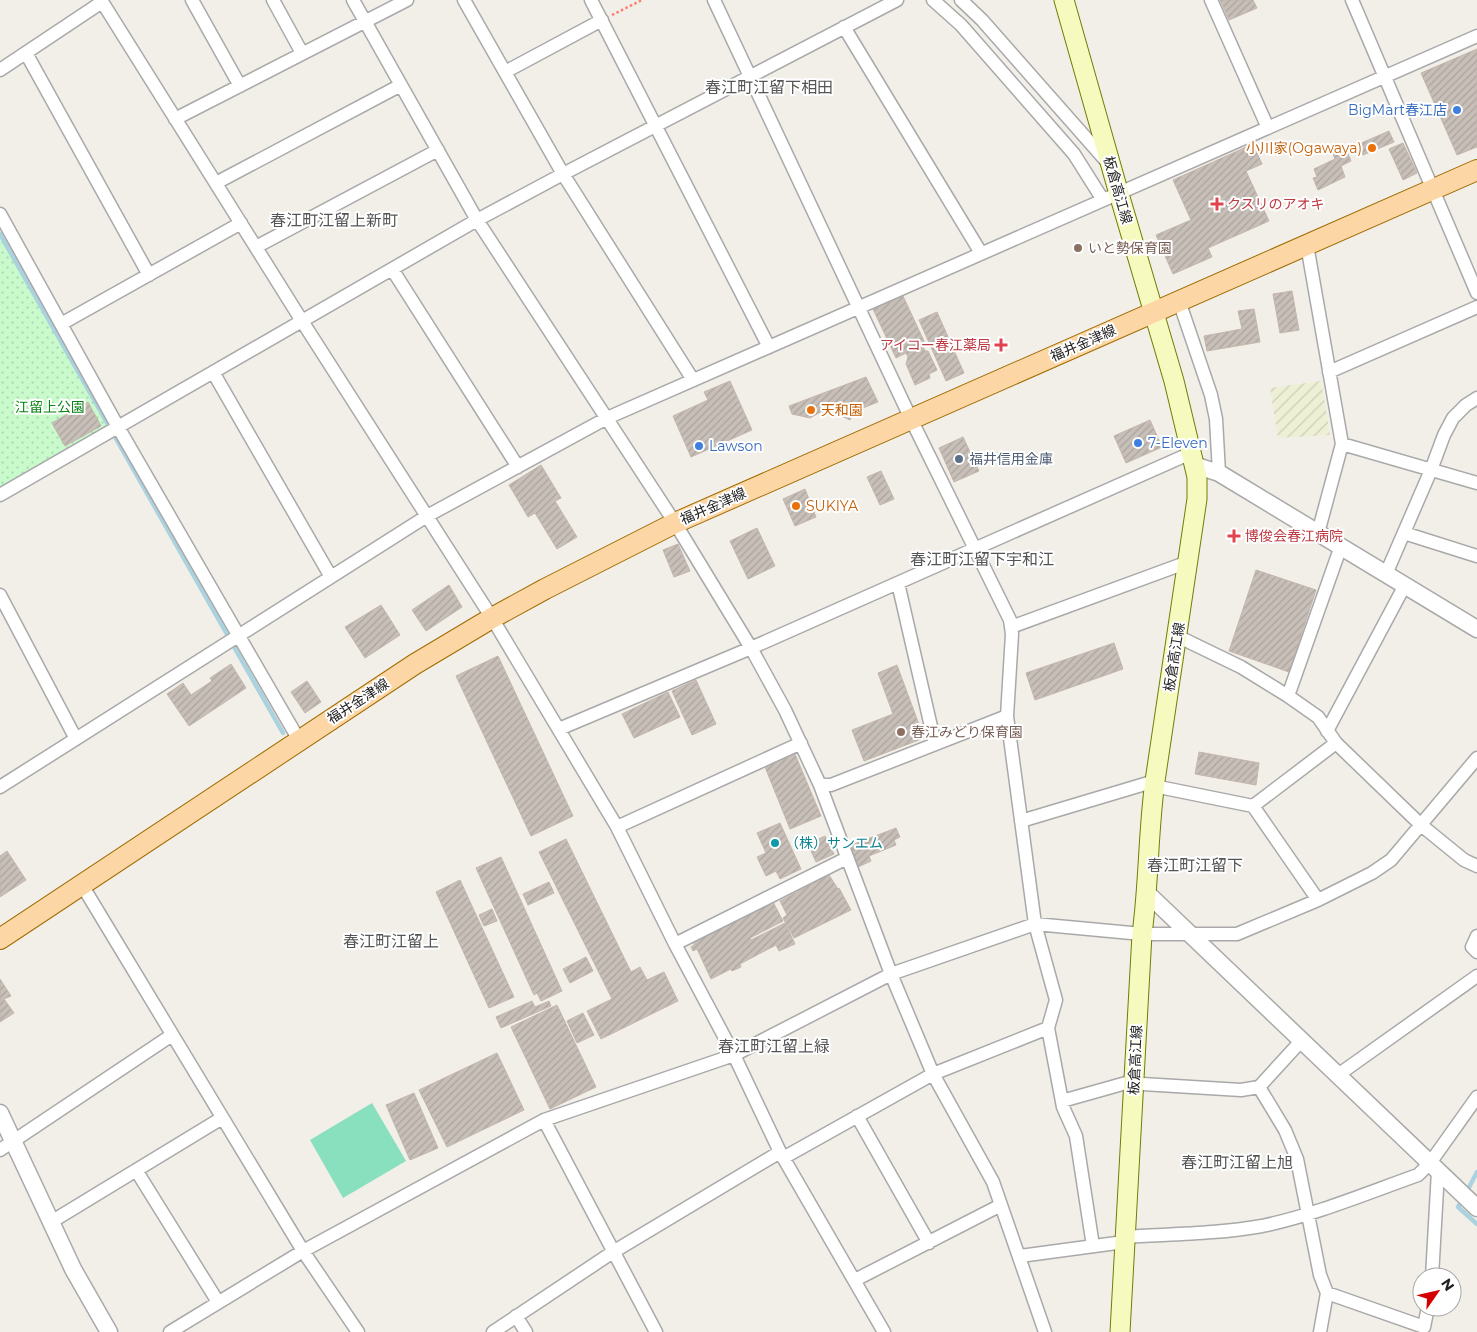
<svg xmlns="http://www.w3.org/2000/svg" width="1477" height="1332" viewBox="0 0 1477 1332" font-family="Montserrat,'Noto Sans JP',sans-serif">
	<defs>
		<pattern id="farmland-furrows" width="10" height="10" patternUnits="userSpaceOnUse" patternTransform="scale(1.25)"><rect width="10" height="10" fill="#eef0d5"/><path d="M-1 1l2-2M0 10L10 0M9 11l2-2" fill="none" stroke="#ccceb7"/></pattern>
		<pattern id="park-dots" width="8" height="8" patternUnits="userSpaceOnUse" patternTransform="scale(1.25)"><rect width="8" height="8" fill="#c8facc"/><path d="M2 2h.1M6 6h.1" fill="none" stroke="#acd6af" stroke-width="1.8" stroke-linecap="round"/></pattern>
		<pattern id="building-hatch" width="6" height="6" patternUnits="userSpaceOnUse" patternTransform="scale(1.25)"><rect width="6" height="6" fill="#c7bfb8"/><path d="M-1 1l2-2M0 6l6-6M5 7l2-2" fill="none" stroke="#aba49e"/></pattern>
	</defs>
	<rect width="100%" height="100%" fill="#f2efe9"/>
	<path fill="url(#farmland-furrows)" d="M1321 381 1330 435 1278 438 1270 388Z"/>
	<path fill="url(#park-dots)" d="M0 215 118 427 0 495Z"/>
	<path fill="#88e0be" d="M372 1103 406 1161 343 1198 310 1140Z"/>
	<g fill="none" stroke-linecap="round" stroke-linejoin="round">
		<path stroke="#aad3df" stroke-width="4.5" d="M0 234 283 733
			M1466 1193 1477 1172
			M1462 1200 1458 1207 1477 1224"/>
	</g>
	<path fill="url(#building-hatch)" stroke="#c4b6ab" d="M1220 0H1253L1257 8 1229 20Z
		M1477 49V147L1457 155 1421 73Z
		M1389 131 1394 142 1363 155 1359 144Z
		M1403 143 1417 173 1403 180 1389 149Z
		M1253 144 1262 164 1246 171 1269 221 1208 248 1212 257 1173 274 1156 235 1191 220 1173 180Z
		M1346 149 1351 161 1341 166 1345 177 1318 190 1313 178 1317 177 1314 169 1335 159 1333 154Z
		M1292 291 1299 330 1280 333 1273 294Z
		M903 296 924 341 922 344 925 351H928L937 370 929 374 930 378 915 385 906 364 908 357 906 353 896 358 873 309Z
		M1254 309 1260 342 1207 351 1204 336 1242 329 1238 311Z
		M937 312 964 373 946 381 919 320Z
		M866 377 878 402 855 411 850 420 826 409 810 418 792 414 789 406Z
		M730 381 752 430 691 457 673 416 708 400 704 392Z
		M88 402 101 426 65 446 52 423Z
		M1150 420 1162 447 1126 463 1114 436Z
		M963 437 979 471 954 482 939 448Z
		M541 465 561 498 555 501 577 537 557 549 535 513 528 517 509 485Z
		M881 471 894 499 880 505 867 477Z
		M805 489 816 517 795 526 783 499Z
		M757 528 775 566 748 579 730 541Z
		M678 544 690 571 674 577 663 550Z
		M1256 570 1316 590 1289 672 1229 651Z
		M449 585 462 607 426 631 412 610Z
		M381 605 400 635 365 658 345 627Z
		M1114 643 1123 669 1035 700 1026 673Z
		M498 656 573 816 531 836 456 676Z
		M231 664 246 688 189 726 167 694 183 683 191 695 212 681 210 678Z
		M897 665 924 738 864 761 852 730 893 714 878 673Z
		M696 680 716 724 692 735 672 691Z
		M307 681 321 702 305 713 291 692Z
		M668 692 680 717 634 738 622 714Z
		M1199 752 1259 763 1256 785 1195 774Z
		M795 754 821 816 790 829 765 767Z
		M780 823 801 869 780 879 776 871 766 876 757 857 766 853 757 833Z
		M896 828 900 837 894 840 896 845 869 856 871 861 858 867 849 846Z
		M825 836 834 854 816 862 808 844Z
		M566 839 631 972 640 967 647 980 664 972 678 1001 601 1039 587 1011 612 999 539 852Z
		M7 851 26 880 0 897V856Z
		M501 857 562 991 541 1001 537 993 534 995 476 868Z
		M829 875 838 889 839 888 851 910 794 938 783 918 787 915 780 901Z
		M460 880 514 997 489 1008 436 892Z
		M549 882 554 893 528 905 523 894Z
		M773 902 783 921 750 938 751 940 785 923 795 944 779 951 776 945 740 964 741 967 732 971 731 969 711 979 697 949 693 951 691 947 694 945V942Z
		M492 909 497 921 484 926 479 915Z
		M586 957 593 971 570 983 563 969Z
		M0 979 11 996 4 999 14 1013 0 1022Z
		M532 1001 535 1007 549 1001 551 1006 501 1028 496 1017Z
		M557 1005 596 1087 550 1109 511 1027Z
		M583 1013 594 1035 577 1043 567 1021Z
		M497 1053 524 1110 447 1147 419 1090Z
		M414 1093 438 1148 410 1160 386 1105Z"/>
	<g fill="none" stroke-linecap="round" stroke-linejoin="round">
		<g stroke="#a9a9a9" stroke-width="15">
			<path id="minor" d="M101 0 302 321 492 618 617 827 675 944 734 1055 780 1152 884 1332
				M192 0 240 86
				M273 0 302 53
				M353 0 477 220 675 523 751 648 785 710 820 785 891 974 933 1074 993 1182 1045 1332
				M464 0 563 174 693 380
				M591 0 769 347
				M714 0 911 419 1010 620 1012 634 1007 716 1035 924 1056 1000 1048 1028 1063 1107 1076 1136 1093 1246
				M933 0 961 25 1074 154 1103 200
				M961 0 982 20 1108 163
				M1211 0 1268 128
				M1352 0 1477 293
				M844 27 981 253
				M26 53 149 275
				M0 70 102 2
				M505 72 602 20
				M175 119 407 0
				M216 183 401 85
				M0 214 118 427 299 740
				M1307 245 1342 444 1318 533
				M256 247 438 150
				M392 269 518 467
				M1179 301 1211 395 1216 419 1219 473
				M61 324 241 223
				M213 372 331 577
				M1329 372 1477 307
				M1342 444 1477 483
				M0 495 477 220 563 174 897 0
				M1404 533 1477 556
				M1386 574 1431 470 1444 435 1453 418 1466 405 1477 398
				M898 583 935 744
				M0 595 76 739
				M1011 627 1188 562
				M1177 636 1241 667 1288 696 1318 717 1336 743 1421 825 1464 860 1477 866
				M1288 696 1341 546
				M559 729 751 648 1191 453
				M1327 731 1405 585
				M820 785H831L1007 716
				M1154 786 1253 806 1318 900
				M0 787 427 516 607 418 1477 36
				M1253 806 1336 743
				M1021 821 1155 781
				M617 827 801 743
				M82 885 303 1251 358 1332
				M1477 936 1472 947 1477 952
				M675 944 847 858
				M1338 1075 1477 976
				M1259 1087 1285 1130 1297 1159 1320 1275 1327 1293 1320 1332
				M1062 1101 1126 1083 1241 1090 1259 1087 1302 1040
				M857 1116 929 1243
				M544 1120 656 1332
				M0 1150 172 1035
				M783 1158 933 1074 1048 1028
				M136 1170 218 1302
				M51 1222 222 1118
				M1125 1237C1171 1234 1217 1234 1262 1226 1315 1215 1367 1193 1418 1175L1430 1163 1477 1097
				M1020 1256 1124 1242
				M1432 1277 1438 1171
				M855 1280 1001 1205
				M1327 1293 1424 1327 1428 1307
				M516 1316 526 1332
				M170 1332 303 1251 544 1120 734 1055 891 974 1035 924 1142 934H1237L1318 900 1372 873 1391 860 1477 758
				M493 1332 613 1252 780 1152"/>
		</g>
		<g stroke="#a9a9a9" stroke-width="19">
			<path id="tertiary" d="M1194 465 1219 473 1477 629
				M1147 893 1477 1208
				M0 1113 73 1269 109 1332"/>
		</g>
		<g stroke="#707d05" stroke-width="21">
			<path id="secondary" d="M1064 0 1119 194 1174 381 1197 477V499L1155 781C1148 832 1149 883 1142 934L1120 1332"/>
		</g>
		<g stroke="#a06b00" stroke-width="22">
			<path id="primary" d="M0 939 415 664 492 618 545 589 675 523 1477 170"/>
		</g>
		<path stroke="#fa8072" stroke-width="2.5" stroke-dasharray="2.5 2.5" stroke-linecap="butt" d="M612 15 642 0"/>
		<use href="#minor" stroke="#fff" stroke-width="12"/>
		<use href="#tertiary" stroke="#fff" stroke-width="16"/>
		<use href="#secondary" stroke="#f7fabf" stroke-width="19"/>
		<use href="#primary" stroke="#fcd6a4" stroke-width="20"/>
	</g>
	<g fill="#3f7fe0" stroke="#fff" stroke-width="2">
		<circle cx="1457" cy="110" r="5"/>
		<circle cx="1138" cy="443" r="5"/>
		<circle cx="699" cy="446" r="5"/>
	</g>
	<g fill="#e8710a" stroke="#fff" stroke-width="2">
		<circle cx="1372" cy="148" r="5"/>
		<circle cx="811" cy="410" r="5"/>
		<circle cx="796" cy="506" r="5"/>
	</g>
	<g fill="#e0444e" stroke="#fff" stroke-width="2">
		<path d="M1214.5 196.5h5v5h5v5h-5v5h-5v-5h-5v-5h5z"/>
		<path d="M998.5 337.5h5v5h5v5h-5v5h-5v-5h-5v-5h5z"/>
		<path d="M1231.5 528.5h5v5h5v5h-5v5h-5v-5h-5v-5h5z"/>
	</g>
	<g fill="#8d6e63" stroke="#fff" stroke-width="2">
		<circle cx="1078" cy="248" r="5"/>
		<circle cx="901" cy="732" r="5"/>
	</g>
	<circle fill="#5c6f8a" stroke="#fff" stroke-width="2" cx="959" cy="459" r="5"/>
	<circle fill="#0f9aa8" stroke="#fff" stroke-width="2" cx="775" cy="843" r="5"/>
	<g text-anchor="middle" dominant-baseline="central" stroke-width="4" stroke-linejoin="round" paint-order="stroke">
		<g font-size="14" fill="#366cbe" stroke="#fff" text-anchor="start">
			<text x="1447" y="110" text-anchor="end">BigMart春江店</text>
			<text x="1148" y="443">7-Eleven</text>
			<text x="709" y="446">Lawson</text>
		</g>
		<g font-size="14" fill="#c56008" stroke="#fff" text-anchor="start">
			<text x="1362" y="148" text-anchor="end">小川家(Ogawaya)</text>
			<text x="821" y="410">天和園</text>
			<text x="806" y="506">SUKIYA</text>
		</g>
		<g font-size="14" fill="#222" stroke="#fff">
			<text transform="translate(1118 190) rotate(74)">板倉高江線</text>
			<text transform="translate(1083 343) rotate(-24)">福井金津線</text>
			<text transform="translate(713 506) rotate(-24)">福井金津線</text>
			<text transform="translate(1174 657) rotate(-81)">板倉高江線</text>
			<text transform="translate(358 701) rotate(-33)">福井金津線</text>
			<text transform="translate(1135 1060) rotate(-87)">板倉高江線</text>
		</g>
		<g font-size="14" fill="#be3a42" stroke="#fff" text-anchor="start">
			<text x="1227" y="204">クスリのアオキ</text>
			<text x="991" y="345" text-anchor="end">アイコー春江薬局</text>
			<text x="1245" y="536">博俊会春江病院</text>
		</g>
		<g font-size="14" fill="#785e54" stroke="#fff" text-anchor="start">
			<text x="1088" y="248">いと勢保育園</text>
			<text x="911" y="732">春江みどり保育園</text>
		</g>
		<g font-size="14" fill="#0c8416" stroke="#fff">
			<text x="50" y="407">江留上公園</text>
		</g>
		<g font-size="14" fill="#4e5e75" stroke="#fff" text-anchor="start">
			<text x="969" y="459">福井信用金庫</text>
		</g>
		<g font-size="14" fill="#0d838f" stroke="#fff" text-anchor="start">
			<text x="785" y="843">（株）サンエム</text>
		</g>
		<g font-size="16" fill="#555" stroke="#fff">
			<text x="769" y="87">春江町江留下相田</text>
			<text x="334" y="220">春江町江留上新町</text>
			<text x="982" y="559">春江町江留下宇和江</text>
			<text x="1195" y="865">春江町江留下</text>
			<text x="391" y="941">春江町江留上</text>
			<text x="774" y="1046">春江町江留上緑</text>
			<text x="1237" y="1162">春江町江留上旭</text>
		</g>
	</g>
	<g transform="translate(1437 1292) rotate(56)"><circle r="24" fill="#ffffff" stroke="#a7a7a7"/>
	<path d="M0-4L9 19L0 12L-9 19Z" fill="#d40000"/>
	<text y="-8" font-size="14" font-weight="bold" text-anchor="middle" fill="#222222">N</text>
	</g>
</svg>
